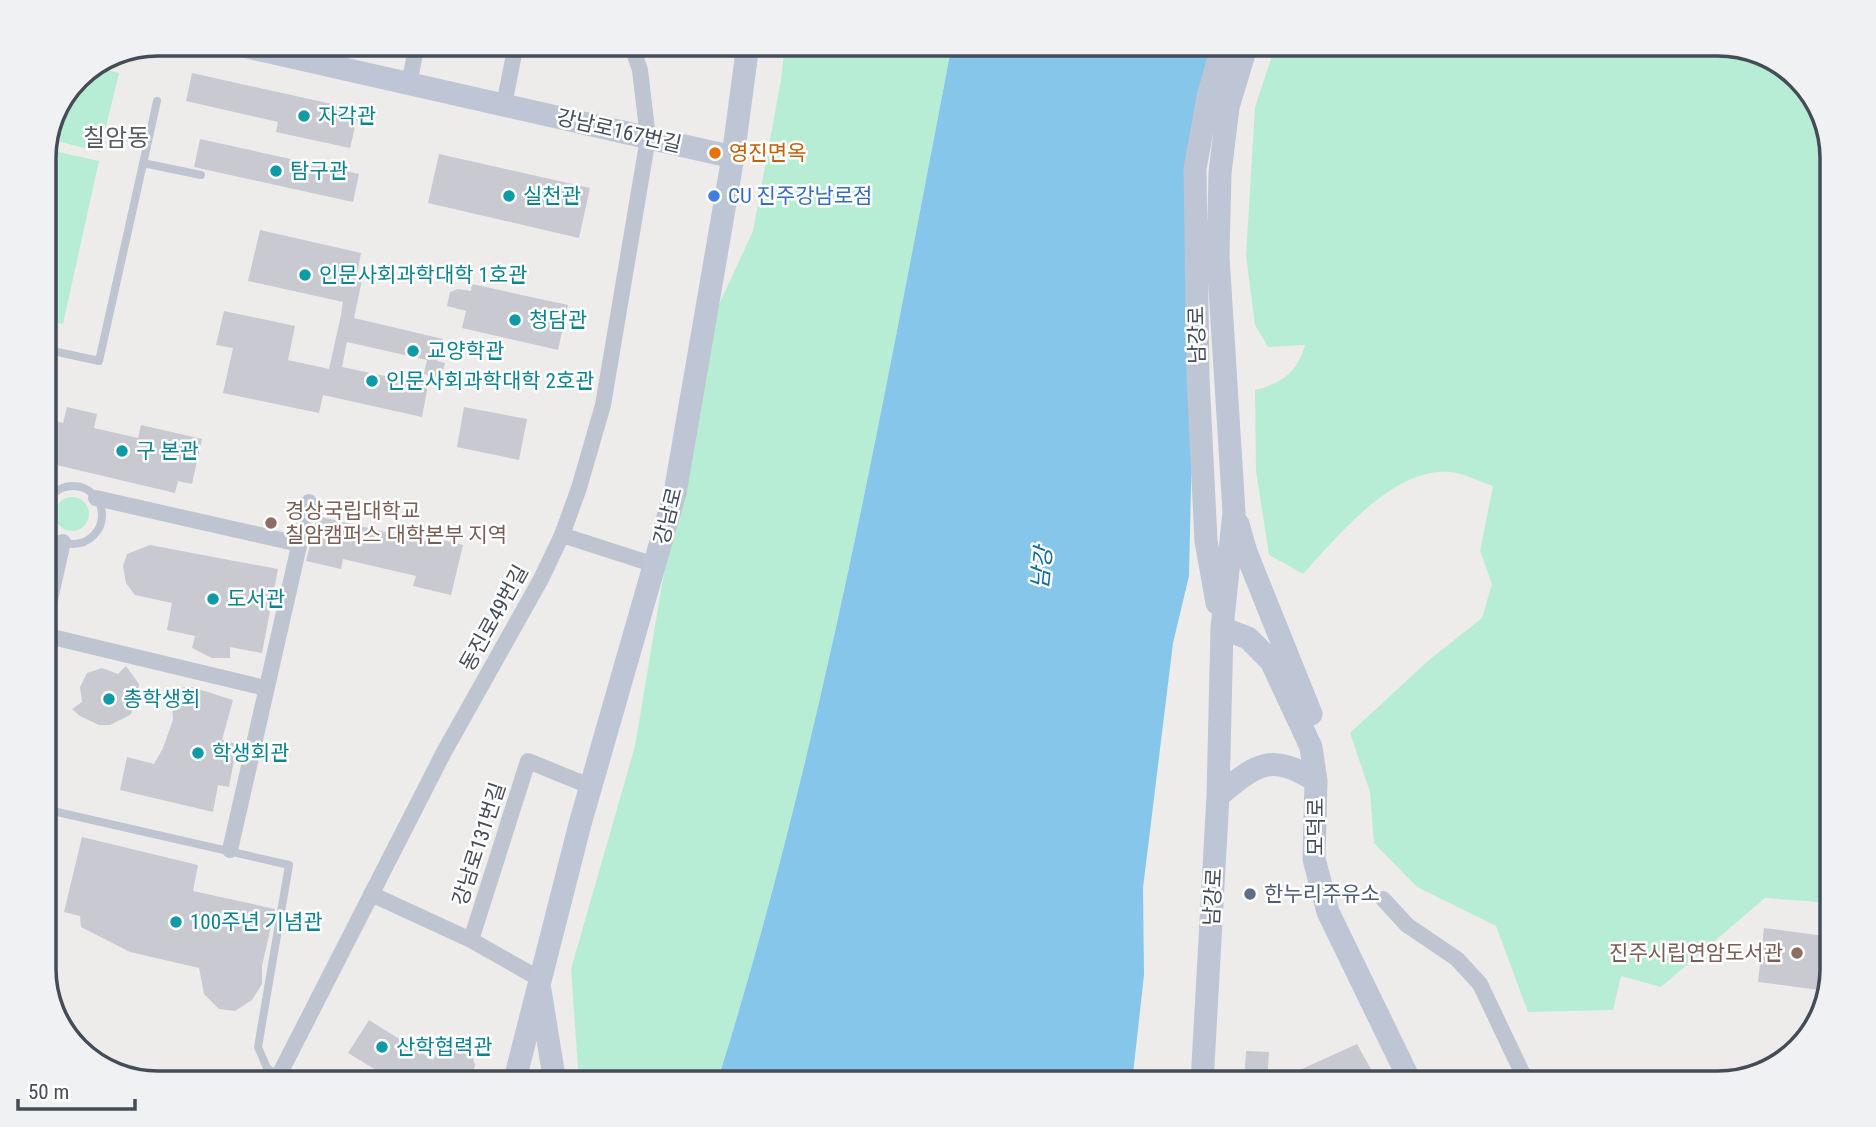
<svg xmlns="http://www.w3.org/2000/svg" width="1876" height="1127" viewBox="0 0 1876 1127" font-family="'Roboto Condensed','Noto Sans KR',sans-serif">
	<rect width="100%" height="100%" fill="#eeeceb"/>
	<path fill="#b8edd5" d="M785 44H952C885 392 823 744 717 1083H579L571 969 635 746 703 339 753 231 781 80Z
		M1276 44H1718L1776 59 1817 100 1832 150V903L1765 898 1661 987 1621 976 1613 1010 1528 1012 1496 926 1417 887 1374 843 1370 792 1350 733 1429 660 1482 618 1492 584 1480 551 1493 486C1480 482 1465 474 1451 472 1394 466 1338 536 1303 574L1269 555 1256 471 1255 390C1282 383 1297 373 1305 345L1268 347 1255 325 1246 256 1255 107Z
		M99 68 119 73 100 152 49 139 77 77Z
		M45 149 99 161 63 324 44 320Z
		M55 514a17 17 0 1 1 34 0a17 17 0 1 1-34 0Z"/>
	<path fill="#85c6ea" d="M952 44H1230L1199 136 1189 576 1173 643 1143 888 1144 975 1132 1083H717C823 744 885 392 952 44Z"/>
	<path fill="#c8c9d1" d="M192 73 359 110 350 148 276 132 278 122 186 101Z
		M200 139 359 174 353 202 194 167Z
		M439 154 590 188 579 238 428 203Z
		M260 230 361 253 357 274 363 275 354 318 443 339 437 361 445 363 441 378 424 374 427 360 347 342 342 367 428 385 422 417 323 395 319 413 223 393 233 348 216 345 224 311 295 326 288 360 329 369 341 315 343 302 248 281Z
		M472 284 568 305 558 350 462 328 466 311 447 306 450 292 458 289 471 291Z
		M67 407 97 414 94 428 138 438 141 425 202 439 192 484 178 481 175 493 44 462V418L63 423Z
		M464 407 527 419 519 460 457 447Z
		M317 516 437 544 438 539 463 545 451 595 413 586 416 576 343 559 341 569 306 561Z
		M150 545 278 569 262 653 230 647V658H212L192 648 195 636 167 630 172 603 135 595 126 583 123 566 127 554Z
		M126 666 139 684 137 704 130 715 110 725H99L80 716 72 709 82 702 80 687 87 673 102 668 118 674Z
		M192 687 233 700 222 740 237 744 229 787 218 785 213 812 120 790 127 757 154 764 163 748 173 720 171 688Z
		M82 837 198 865 193 891 275 909 262 966V984L252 1000 235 1011 219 1009 204 994 199 968 130 952 81 927 80 916 64 912Z
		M1764 928 1832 937V970L1827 991 1758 982Z
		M369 1020 433 1060 445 1040 473 1058 475 1066 469 1083H397L348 1053Z
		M1357 1044 1373 1073 1357 1083H1271Z
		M1246 1051 1269 1052 1267 1083H1244Z"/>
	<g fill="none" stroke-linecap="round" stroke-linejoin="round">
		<path stroke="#bec5d1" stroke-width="8" d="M143 163 201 175
			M44 349 99 361 157 101
			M44 515a29 29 0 1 1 58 0a29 29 0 1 1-58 0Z
			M44 809 289 865 258 1047 267 1068 275 1074"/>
		<path stroke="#bec5d1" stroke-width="16" d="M309 61 313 44
			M409 84 417 44
			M504 105 516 44
			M96 498 299 544
			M562 535 655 565
			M44 626 63 542
			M44 635 265 688
			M230 850 309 502
			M371 894 471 940 538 978
			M1383 899 1407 925 1457 959 1480 984 1527 1083
			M471 940 528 761 592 787
			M275 1083 444 752 541 579 562 535 579 488 603 405 648 138 640 70 631 44"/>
		<path stroke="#bec5d5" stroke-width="23" d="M234 44 733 157
			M1238 524 1246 552 1311 714
			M1217 603 1206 541 1198 377 1195 169 1208 97 1223 44
			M1222 628 1248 638 1271 661 1311 747 1316 781 1314 859 1328 912 1411 1083
			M1218 796C1257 764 1270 752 1316 781
			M540 990 555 1083
			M514 1083 580 824 675 493 733 157 748 44
			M1202 1083 1218 796 1222 628 1234 512 1218 256 1220 173 1228 107 1247 44"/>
	</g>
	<g fill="#0f9aa8" stroke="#fff" stroke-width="2.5">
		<circle cx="304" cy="116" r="7"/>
		<circle cx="276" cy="171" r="7"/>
		<circle cx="509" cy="196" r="7"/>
		<circle cx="305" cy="275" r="7"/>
		<circle cx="515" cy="320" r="7"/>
		<circle cx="413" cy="351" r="7"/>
		<circle cx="372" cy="381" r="7"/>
		<circle cx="122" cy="451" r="7"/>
		<circle cx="213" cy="599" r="7"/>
		<circle cx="109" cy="699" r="7"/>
		<circle cx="198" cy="753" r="7"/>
		<circle cx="176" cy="922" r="7"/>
		<circle cx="382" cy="1047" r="7"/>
	</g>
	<circle fill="#e8710a" stroke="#fff" stroke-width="2.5" cx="715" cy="153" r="7"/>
	<circle fill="#3f7fe0" stroke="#fff" stroke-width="2.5" cx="714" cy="196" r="7"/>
	<g fill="#8d6e63" stroke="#fff" stroke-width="2.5">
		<circle cx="271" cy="523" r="7"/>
		<circle cx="1797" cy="953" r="7"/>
	</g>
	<circle fill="#5c6f8a" stroke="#fff" stroke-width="2.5" cx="1250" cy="894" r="7"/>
	<g text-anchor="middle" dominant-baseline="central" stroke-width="5" stroke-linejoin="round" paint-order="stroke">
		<g font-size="21" fill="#0d838f" stroke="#fff" text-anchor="start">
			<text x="318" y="116">자각관</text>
			<text x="290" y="171">탐구관</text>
			<text x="523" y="196">실천관</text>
			<text x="319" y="275">인문사회과학대학 1호관</text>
			<text x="529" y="320">청담관</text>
			<text x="427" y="351">교양학관</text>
			<text x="386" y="381">인문사회과학대학 2호관</text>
			<text x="136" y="451">구 본관</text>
			<text x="227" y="599">도서관</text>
			<text x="123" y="699">총학생회</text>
			<text x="212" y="753">학생회관</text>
			<text x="190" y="922">100주년 기념관</text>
			<text x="396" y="1047">산학협력관</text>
		</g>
		<g font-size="21" fill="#444c58" stroke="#fff">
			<text transform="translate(619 131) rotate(13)">강남로167번길</text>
			<text transform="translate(1197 335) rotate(-91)">남강로</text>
			<text transform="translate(668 516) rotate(-76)">강남로</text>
			<text transform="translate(494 618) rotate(-61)">동진로49번길</text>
			<text transform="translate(1316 827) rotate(-90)">모덕로</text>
			<text transform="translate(479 844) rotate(-72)">강남로131번길</text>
			<text transform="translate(1213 897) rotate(-87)">남강로</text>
		</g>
		<g font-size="21" fill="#c56008" stroke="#fff" text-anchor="start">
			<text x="729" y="153">영진면옥</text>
		</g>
		<g font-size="21" fill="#366cbe" stroke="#fff" text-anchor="start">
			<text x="728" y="196">CU 진주강남로점</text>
		</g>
		<g font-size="21" fill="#785e54" stroke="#fff" text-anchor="start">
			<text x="285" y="511">경상국립대학교<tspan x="285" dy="24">칠암캠퍼스 대학본부 지역</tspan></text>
			<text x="1783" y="953" text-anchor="end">진주시립연암도서관</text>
		</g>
		<g font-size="21" fill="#4e5e75" stroke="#fff" text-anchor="start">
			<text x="1264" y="894">한누리주유소</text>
		</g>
		<g font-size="23" font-style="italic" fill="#0d6da2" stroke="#fff">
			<text transform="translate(1042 568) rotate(-84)">남강</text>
		</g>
		<g font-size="24" fill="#585b60" stroke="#fff">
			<text x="116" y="138">칠암동</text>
		</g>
	</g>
	<path d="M0 0H1876V1127H0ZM158 56H1718A102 102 0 0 1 1820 158V969A102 102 0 0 1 1718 1071H158A102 102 0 0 1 56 969V158A102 102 0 0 1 158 56Z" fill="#f0f1f2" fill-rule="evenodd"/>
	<path fill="none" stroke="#444c58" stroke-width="3.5" d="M158 56H1718A102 102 0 0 1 1820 158V969A102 102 0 0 1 1718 1071H158A102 102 0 0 1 56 969V158A102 102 0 0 1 158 56Z"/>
	<path d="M18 1099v10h117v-10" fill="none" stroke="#444c58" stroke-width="3.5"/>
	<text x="28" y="1099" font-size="21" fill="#444c58" stroke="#ffffff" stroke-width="5" paint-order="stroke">50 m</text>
</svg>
